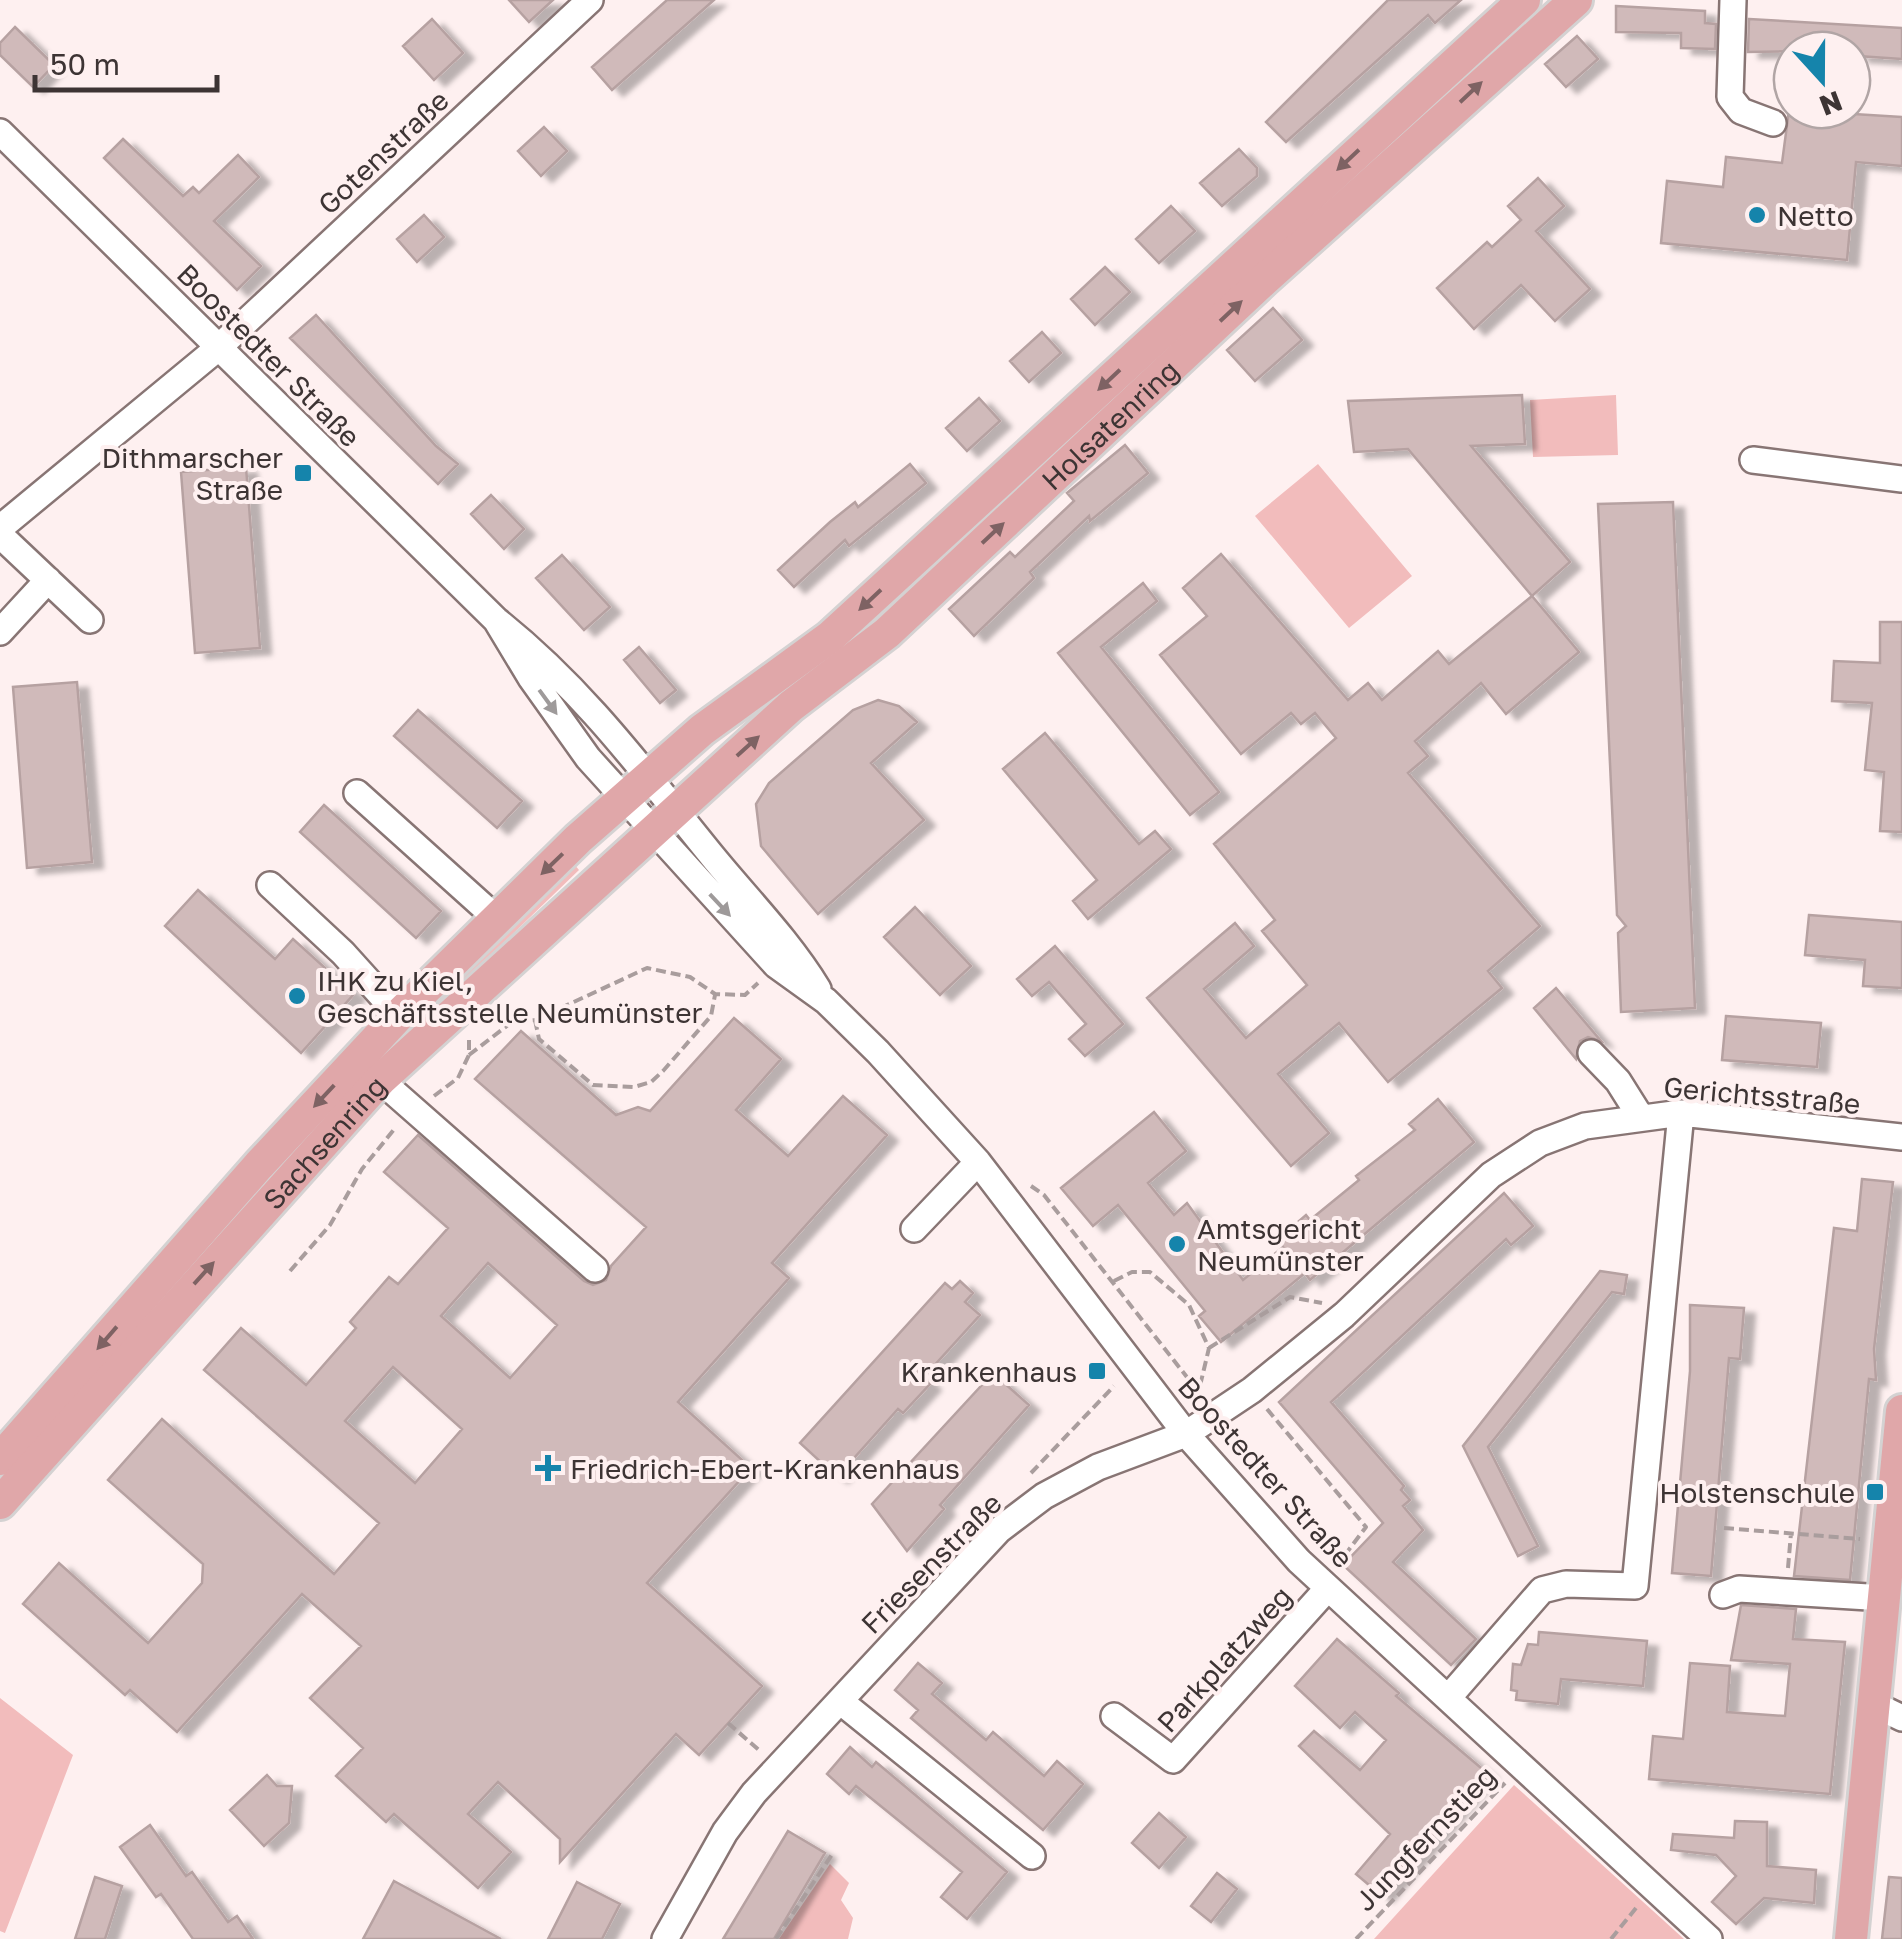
<svg xmlns="http://www.w3.org/2000/svg" width="1902" height="1939" viewBox="0 0 1902 1939" font-family="'Golos Text',sans-serif">
	<defs>
		<filter id="shadow"><feDropShadow dx="11" dy="6" stdDeviation="2.5" flood-color="#0004"/></filter>
	</defs>
	<rect width="100%" height="100%" fill="#fef0f0"/>
	<path fill="#f2bcbc" d="M1616 395 1618 455 1533 457 1530 400Z
		M1318 464 1412 576 1349 628 1255 516Z
		M573 863 579 870 381 1061 0 1490V1478C180 1264 373 1059 573 863Z
		M0 1698 73 1755 5 1933 0 1931Z
		M1514 1785 1684 1939H1374Z
		M830 1864 849 1883 841 1900 853 1918 848 1939H779Z"/>
	<path fill="#d0baba" stroke="#b6a1a1" stroke-width="2.5" fill-rule="evenodd" filter="url(#shadow)" d="M509 0H553L529 22Z
		M667 0H714L612 90 592 67Z
		M1388 0H1461L1435 23 1428 15 1286 142 1266 122Z
		M1616 6 1705 11V23L1716 24 1715 49 1681 48V33L1616 32Z
		M432 19 463 53 434 80 403 46Z
		M1749 19 1902 28V59L1858 56V50L1748 52Z
		M15 27 54 65 33 87 0 55V43Z
		M1577 36 1598 59 1566 87 1545 64Z
		M1789 110 1902 117V166L1856 162 1847 260 1661 243 1667 181 1723 187 1726 157 1782 163Z
		M544 127 567 151 541 176 518 151Z
		M123 139 183 196 193 187 199 193 238 155 259 177 214 221 261 266 237 290 104 158Z
		M1239 149 1257 168V176L1222 206 1200 183Z
		M1538 178 1564 206 1536 231 1590 289 1555 321 1521 285 1474 329 1437 288 1487 242 1492 247 1521 220 1508 206Z
		M1171 206 1195 231 1159 263 1136 239Z
		M424 215 444 237 417 262 397 239Z
		M1105 267 1130 292 1095 325 1071 299Z
		M1273 308 1302 340 1255 381 1227 350Z
		M316 315 436 446 458 464 438 484 290 338Z
		M1042 332 1061 353 1029 382 1010 361Z
		M1522 395 1525 444 1471 446 1570 562 1532 596 1408 449 1354 452 1348 401Z
		M979 398 1000 421 967 451 946 428Z
		M1125 445 1148 473 1090 521 1089 516 1030 572 1034 578 974 636 949 609 1010 552 1015 557 1074 501 1067 493Z
		M910 464 926 483 849 546 845 540 794 587 778 570 830 522 855 502 858 507Z
		M246 467 260 648 195 653 181 472Z
		M491 495 524 529 504 549 471 514Z
		M1673 502 1695 1008 1621 1012 1618 933 1626 926 1617 915 1598 504Z
		M1221 554 1348 700 1368 683 1382 700 1438 651 1449 664 1532 596 1579 652 1506 714 1481 683 1415 741 1428 756 1408 773 1540 926 1488 971 1502 988 1388 1082 1339 1023 1278 1074 1329 1133 1291 1166 1147 998 1235 923 1254 946 1204 989 1246 1038 1307 985 1262 931 1275 920 1214 844 1336 738 1315 713 1301 724 1291 713 1241 754 1160 655 1207 616 1183 588Z
		M562 555 610 607 584 630 536 578Z
		M1143 583 1157 601 1101 647 1219 792 1190 815 1058 653Z
		M1880 622H1902V832L1880 831 1884 772 1865 770 1872 703 1832 701 1834 661 1880 663Z
		M639 647 676 690 660 703 624 660Z
		M77 682 92 862 27 868 13 687Z
		M878 700 899 706 917 722 871 763 924 820 818 914 761 846 756 804 769 783 853 710Z
		M418 710 522 801 497 828 394 736Z
		M1045 733 1139 844 1155 831 1171 849 1088 919 1073 901 1097 880 1003 769Z
		M324 805 441 911 416 938 300 832Z
		M198 890 275 959 293 939 354 994 301 1053 165 926Z
		M915 907 971 966 940 995 884 937Z
		M1809 915 1902 922V988L1863 986 1865 960 1805 955Z
		M1055 946 1123 1024 1085 1056 1069 1039 1086 1024 1049 982 1032 996 1017 979Z
		M1556 988 1601 1041 1588 1037 1580 1041 1576 1059 1534 1008Z
		M1726 1016 1821 1023 1817 1067 1722 1060Z
		M734 1018 781 1059 736 1110 788 1156 843 1096 887 1135 772 1263 789 1278 678 1402 751 1468 647 1583 762 1686 699 1755 676 1734 560 1862V1839L498 1782 468 1814 511 1852 478 1888 394 1814 386 1822 336 1776 363 1748 310 1698 361 1646 302 1594 177 1732 130 1690 125 1695 23 1604 59 1563 148 1643 202 1583 203 1564 108 1480 162 1419 334 1574 379 1523 204 1370 241 1328 306 1385 356 1328 350 1322 389 1277 398 1284 448 1228 384 1172 418 1135 584 1281 593 1285 606 1280 611 1266 646 1227 475 1079 521 1031 616 1115 638 1107 650 1111ZM488 1263 557 1325 510 1378 441 1316ZM393 1367 462 1429 415 1483 345 1421Z
		M1438 1099 1474 1142 1310 1280 1305 1273 1221 1342 1199 1316 1205 1311 1118 1205 1093 1226 1061 1188 1154 1112 1186 1151 1148 1183 1174 1215 1187 1203 1243 1280 1283 1247 1277 1240 1306 1215 1310 1220 1359 1180 1356 1176 1415 1130 1409 1124Z
		M1862 1179 1893 1182 1874 1349 1876 1380 1869 1379 1850 1580 1794 1576 1834 1228 1857 1231Z
		M1504 1193 1533 1226 1511 1245 1506 1239 1331 1402 1404 1486 1401 1490 1410 1500 1403 1506 1423 1530 1393 1562 1476 1639 1451 1665 1343 1565 1383 1523 1279 1402Z
		M1600 1271 1627 1275 1624 1294 1612 1292 1488 1447 1538 1546 1518 1556 1463 1446Z
		M960 1281 973 1293 965 1302 980 1315 923 1378 930 1384 903 1413 898 1409 837 1477 800 1443 945 1283 952 1289Z
		M1690 1305 1744 1308 1740 1359 1729 1358 1711 1576 1672 1573 1690 1371Z
		M993 1373 1029 1405 940 1505 944 1509 907 1551 872 1504Z
		M1741 1605 1796 1609 1793 1639 1845 1642 1830 1794 1649 1779 1653 1736 1683 1739 1690 1663 1730 1666 1727 1712 1785 1716 1790 1664 1731 1660Z
		M1539 1632 1647 1641 1643 1686 1561 1679 1558 1704 1516 1700 1517 1691 1511 1690 1513 1664 1521 1665 1528 1644 1538 1645Z
		M1337 1639 1399 1693 1396 1696 1487 1773 1382 1896 1356 1874 1390 1834 1299 1746 1314 1731 1360 1770 1386 1740 1355 1712 1340 1728 1295 1686Z
		M918 1663 942 1683 932 1694 986 1740 993 1732 1044 1776 1057 1761 1083 1784 1043 1830 911 1718 918 1710 895 1690Z
		M850 1747 872 1767 876 1762 1007 1872 967 1919 941 1897 962 1872 856 1786 849 1794 827 1774Z
		M267 1775 277 1786H292L289 1823 264 1846 230 1810Z
		M1159 1813 1186 1837 1159 1868 1132 1843Z
		M1735 1821 1767 1822V1866L1816 1870 1814 1903 1764 1898 1736 1924 1712 1902 1736 1876 1716 1855 1671 1850 1673 1834 1734 1838Z
		M150 1825 186 1876 192 1872 228 1922 237 1916 253 1939H193L161 1894 156 1897 120 1847Z
		M788 1831 825 1853 774 1939H723Z
		M1217 1873 1237 1889 1211 1922 1191 1906Z
		M95 1877 122 1886 105 1939H75Z
		M1889 1877 1902 1878V1939H1882Z
		M394 1881 444 1908 501 1939H363Z
		M577 1882 620 1904 602 1939H548Z"/>
	<g fill="none" stroke-linecap="round" stroke-linejoin="round">
		<g stroke="#887574" stroke-width="30">
			<path id="minor" d="M1733 0 1730 97 1741 111 1773 123
				M0 132 496 620C584 690 643 771 713 857 749 901 788 940 818 989
				M1753 460 1902 479
				M0 528 218 348 590 0
				M0 535 90 620
				M496 620 531 678 588 758 776 965 826 1001 878 1052 978 1162 1186 1434 1299 1561 1709 1939
				M0 632 48 580
				M357 793 496 918
				M270 885 343 953 399 1015
				M1591 1053 1618 1081 1640 1116
				M380 1080 595 1269
				M914 1229 978 1162
				M1723 1595 1739 1589 1885 1598
				M1448 1698 1542 1590 1566 1584 1635 1586 1681 1113
				M840 1701 1032 1856
				M1875 1705 1902 1718
				M1114 1716 1173 1760 1328 1588
				M665 1939 725 1832 754 1793 999 1530 1044 1496 1098 1467 1186 1434 1252 1390 1344 1315 1491 1175 1540 1143 1585 1126 1681 1113 1902 1137"/>
		</g>
		<g stroke="#d4d2d2" stroke-width="38">
			<g id="major">
				<path d="M0 1459 259 1165 399 1015 578 839 702 730 830 637 1524 0"/>
				<path id="s1" d="M0 1503 380 1080 791 706 887 633 1265 279 1576 0"/>
				<path d="M1851 1939 1902 1411"/>
			</g>
		</g>
		<path stroke="#a99d9d" stroke-width="4" stroke-dasharray="10 5" stroke-linecap="butt" d="M535 1020 539 1039 593 1085 634 1087 651 1082 663 1071 711 1016 715 995
			M469 1040V1055L512 1022 535 1020 647 968 690 977 715 994 745 995 758 983
			M434 1096 458 1078 469 1055
			M1031 1186 1044 1195 1201 1395
			M290 1271 330 1225 362 1169 396 1127
			M1114 1281 1132 1272H1150L1189 1305 1209 1348 1199 1390
			M1209 1348 1290 1297 1322 1303
			M1267 1409 1366 1527 1338 1564
			M1031 1473 1114 1386
			M1724 1528 1860 1539
			M1788 1568 1791 1533
			M728 1723 760 1751
			M776 1939 833 1853
			M1356 1939 1505 1783
			M1611 1939 1636 1908"/>
		<use href="#minor" stroke="#fff" stroke-width="25"/>
		<use href="#major" stroke="#e0a7a9" stroke-width="32"/>
	</g>
	<defs><path id="oneway-solid" d="M-6-.8H1V-3.2L6.5 0L1 3.2V.8H-6Z" transform="scale(2.5)"/></defs>
	<g fill="#7e6263">
		<use href="#oneway-solid" transform="translate(1471 92) rotate(-43)"/>
		<use href="#oneway-solid" transform="translate(1348 160) rotate(137)"/>
		<use href="#oneway-solid" transform="translate(1231 311) rotate(-43)"/>
		<use href="#oneway-solid" transform="translate(1109 380) rotate(137)"/>
		<use href="#oneway-solid" transform="translate(993 533) rotate(-43)"/>
		<use href="#oneway-solid" transform="translate(870 600) rotate(137)"/>
		<use href="#oneway-solid" transform="translate(748 746) rotate(-42)"/>
		<use href="#oneway-solid" transform="translate(552 864) rotate(136)"/>
		<use href="#oneway-solid" transform="translate(324 1096) rotate(133)"/>
		<use href="#oneway-solid" transform="translate(204 1273) rotate(-48)"/>
		<use href="#oneway-solid" transform="translate(107 1338) rotate(131)"/>
	</g>
	<g fill="#9e9a9a">
		<use href="#oneway-solid" transform="translate(548 702) rotate(54)"/>
		<use href="#oneway-solid" transform="translate(720 905) rotate(47)"/>
	</g>
	<g fill="#1584ab" stroke="#fef0f0" stroke-width="4">
		<circle cx="1757" cy="215" r="10"/>
		<rect x="293" y="463" width="20" height="20" rx="5"/>
		<circle cx="297" cy="996" r="10"/>
		<circle cx="1177" cy="1244" r="10"/>
		<rect x="1087" y="1361" width="20" height="20" rx="5"/>
		<path d="M543 1453h10v10h10v10h-10v10h-10v-10h-10v-10h10z"/>
		<rect x="1865" y="1482" width="20" height="20" rx="5"/>
	</g>
	<g text-anchor="middle" dominant-baseline="central" stroke-width="8" stroke-linejoin="round" paint-order="stroke">
		<g font-size="28" fill="#3d3434" stroke="#fef0f0">
			<text transform="translate(383 152) rotate(-43)">Gotenstraße</text>
			<text transform="translate(269 355) rotate(45)">Boostedter Straße</text>
			<text stroke="none"><textPath href="#s1" startOffset="1550">Holsatenring</textPath></text>
			<text transform="translate(1762 1095) rotate(5)">Gerichtsstraße</text>
			<text stroke="none"><textPath href="#s1" startOffset="485">Sachsenring</textPath></text>
			<text transform="translate(1266 1472) rotate(48)">Boostedter Straße</text>
			<text transform="translate(931 1563) rotate(-45)">Friesenstraße</text>
			<text transform="translate(1224 1659) rotate(-48)">Parkplatzweg</text>
			<text transform="translate(1425 1838) rotate(-46)">Jungfernstieg</text>
		</g>
		<g font-size="28" fill="#3d3434" stroke="#fef0f0" text-anchor="start">
			<text x="1777" y="215">Netto</text>
			<text x="283" y="457" text-anchor="end">Dithmarscher<tspan x="283" dy="32">Straße</tspan></text>
			<text x="317" y="980">IHK zu Kiel,<tspan x="317" dy="32">Geschäftsstelle Neumünster</tspan></text>
			<text x="1197" y="1228">Amtsgericht<tspan x="1197" dy="32">Neumünster</tspan></text>
			<text x="1077" y="1371" text-anchor="end">Krankenhaus</text>
			<text x="570" y="1468">Friedrich-Ebert-Krankenhaus</text>
			<text x="1855" y="1492" text-anchor="end">Holstenschule</text>
		</g>
	</g>
	<g transform="translate(1822 80) rotate(159)"><circle r="48" fill="#fef0f0" stroke="#b1a5a5" stroke-width="2.5"/>
	<path d="M0-8L18 38L0 25L-18 38Z" fill="#1584ab"/>
	<text y="-15" font-size="28" font-weight="bold" text-anchor="middle" fill="#3d3434">N</text>
	</g>
	<path d="M35 75v15h182v-15" fill="none" stroke="#3d3434" stroke-width="5"/>
	<text x="50" y="75" font-size="30" fill="#3d3434" stroke="#fef0f0" stroke-width="8" paint-order="stroke">50 m</text>
</svg>
